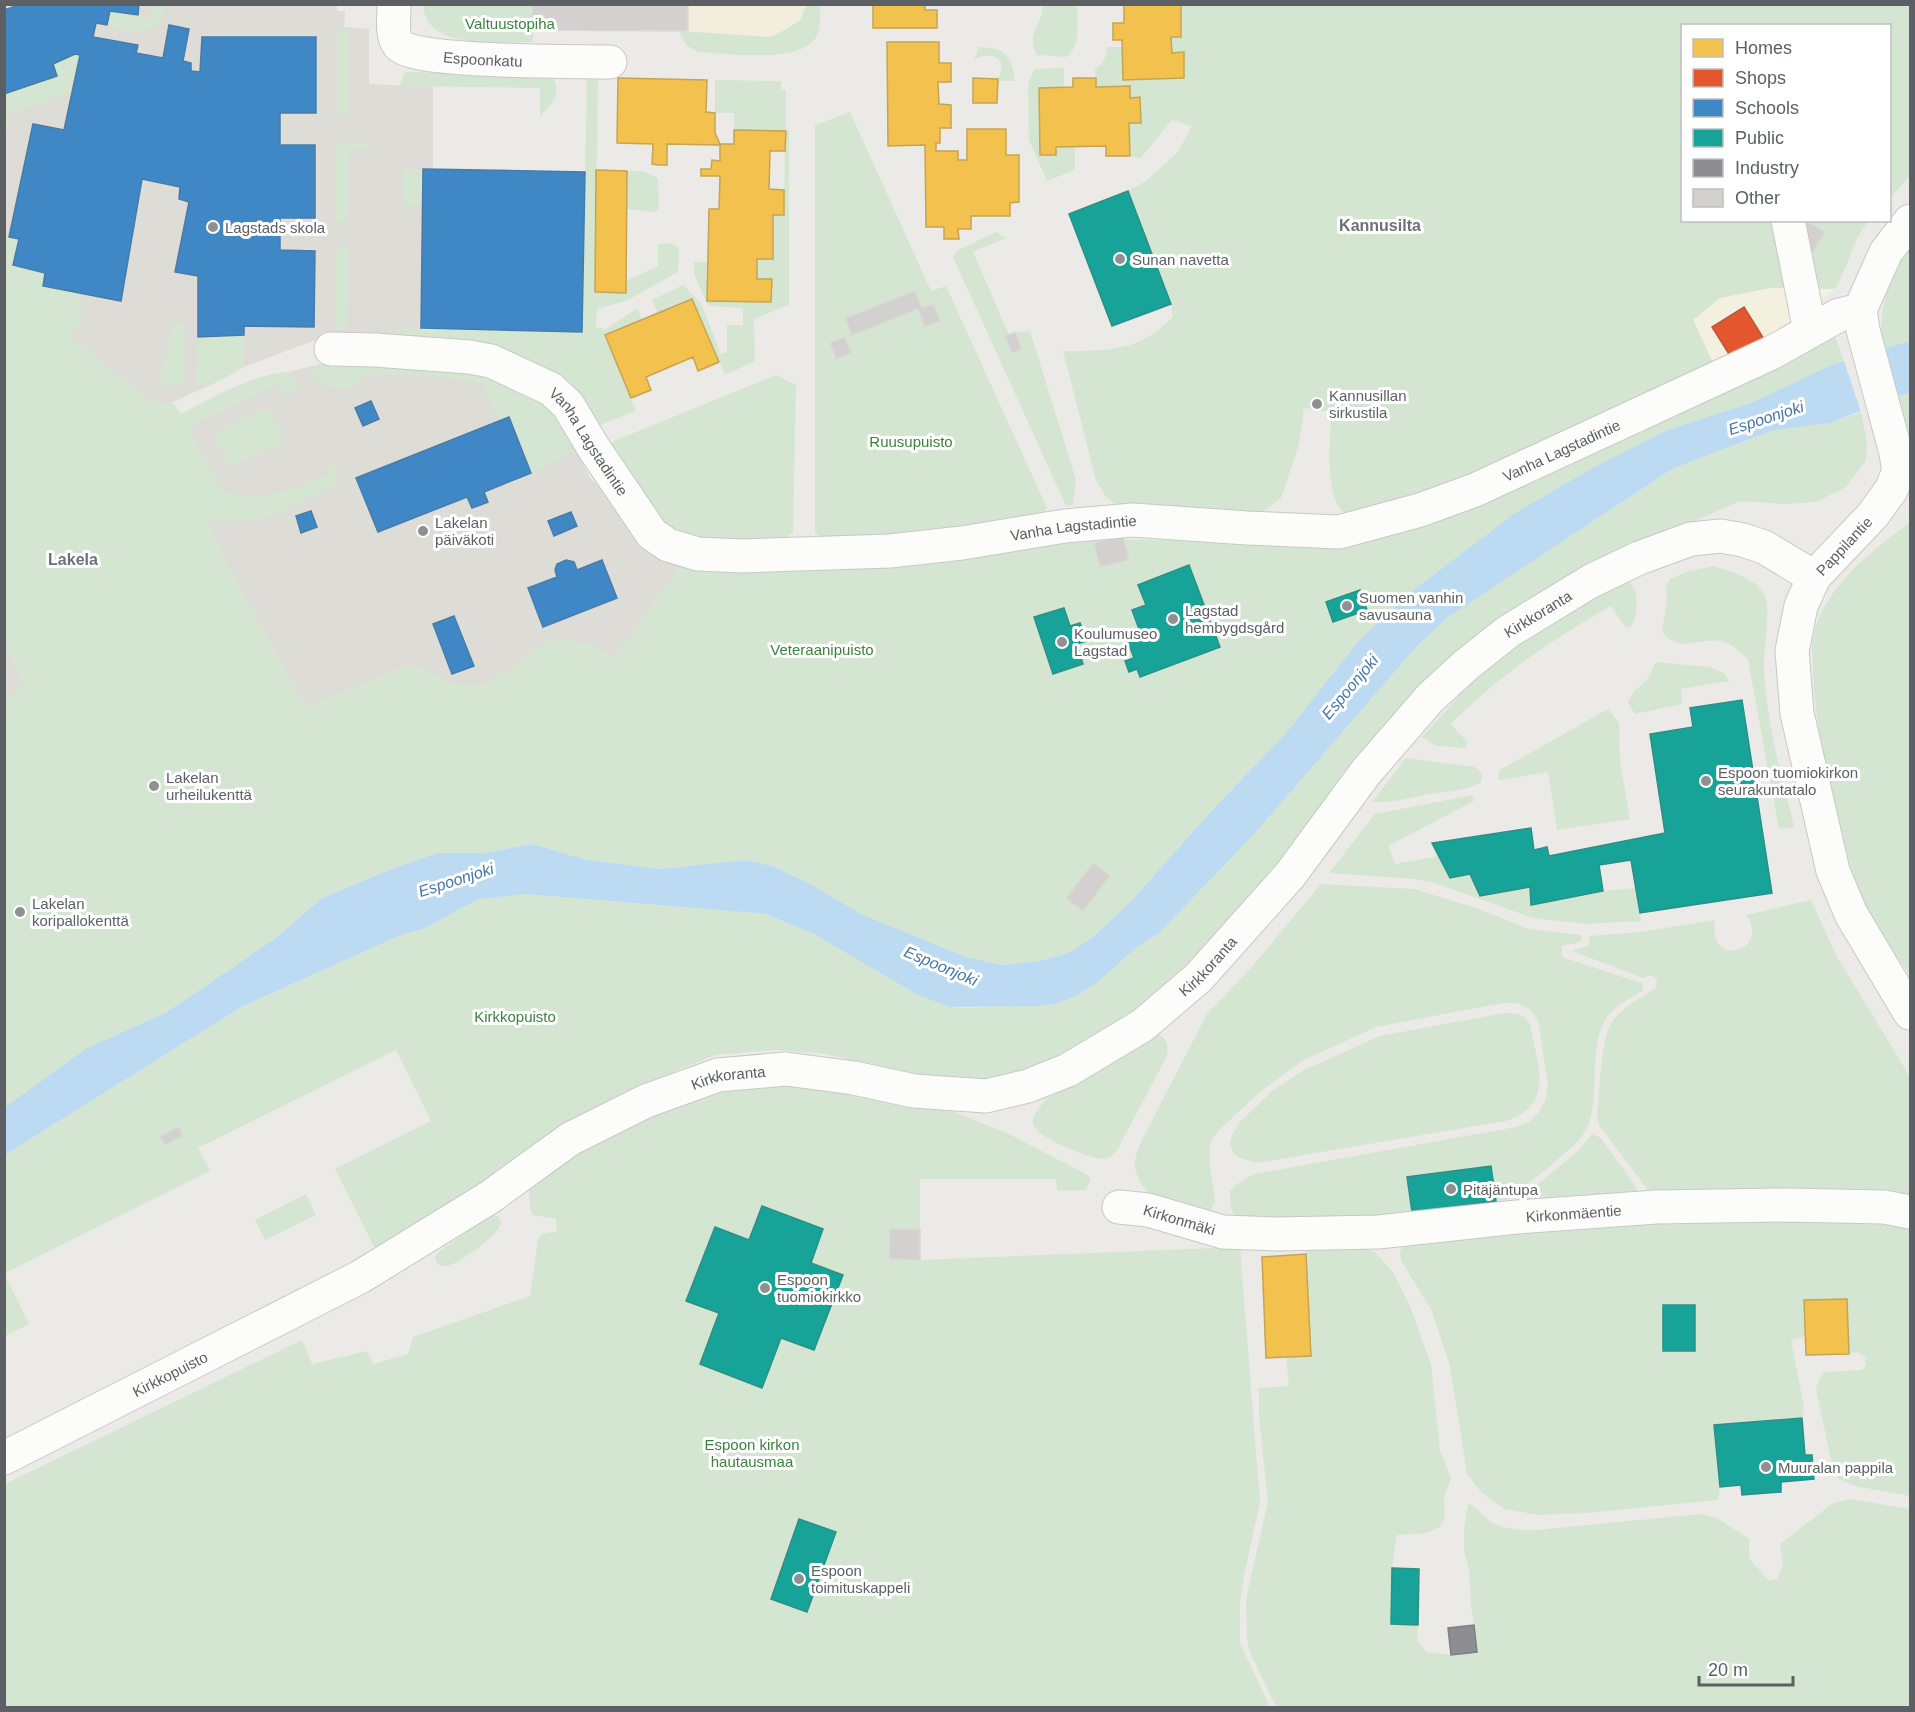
<svg xmlns="http://www.w3.org/2000/svg" width="1915" height="1712" viewBox="0 0 1915 1712" font-family="Arial,sans-serif">
	<rect width="100%" height="100%" fill="#ebeae6"/>
	<path fill="#f4f0e0" d="M1770 288 1835 289 1734 363 1714 365 1693 320 1720 298Z"/>
	<path fill="#dedcd6" d="M4 5H337V11H345L344 27 369 29V84L433 87V169H423L421 343 315 340 244 367 225 378 173 402 162 405 148 400 80 347 68 335 5 293Z
		M336 360 467 369 560 418 591 479 685 560 614 659 589 645 545 643 518 665 483 685H453L418 667 407 666 306 708 226 564 172 443 215 396 272 374 288 372Z
		M4 647 25 681 5 703H4Z"/>
	<path fill="#d4e6d2" d="M155 5H165L161 20C139 38 132 32 107 25L110 11 152 19Z
		M423 5H533V42C501 42 425 51 423 5Z
		M806 5H820C820 13 821 24 818 33 807 66 726 53 698 52L686 45 679 31 770 37 806 8Z
		M1042 5H1077C1077 21 1081 42 1069 55L1066 57 1037 55C1024 32 1045 24 1042 5Z
		M1181 5H1910V176L1890 198V26H1682V220L1869 221C1852 239 1848 269 1835 289L1770 288 1720 298 1693 320 1714 365 1535 452 1353 517C1348 515 1344 514 1341 510 1324 489 1331 438 1331 412L1304 408 1299 444 1281 498 1261 513 1122 509 1106 497 1096 480 1063 351C1092 351 1126 352 1151 335 1159 330 1166 323 1173 317L1171 304 1128 191 1146 181 1178 152 1192 126 1172 120 1141 158 1130 156 1129 123H1141L1140 98H1130L1096 87 1095 69C1104 63 1106 58 1107 47H1122L1123 80 1184 78V53H1172L1171 37H1181Z
		M344 27 348 29V115L337 114 338 32 340 28Z
		M979 47C1005 48 1012 55 1015 81H997C998 77 1002 72 1002 67 1000 52 983 54 974 60Z
		M75 54 80 55 73 91 9 114 5 137V94L57 76 53 64Z
		M1064 68V87L1039 88 1040 155H1056V147L1075 146V170L1047 181 1029 140 1028 83 1035 69Z
		M408 72 552 76C563 93 552 104 540 116V88L399 86 405 73Z
		M587 78H598L595 292 625 293 626 281 658 266V244L671 243 679 249 678 272 628 300 597 309 596 327 606 329 637 308 642 320 605 335 636 411 590 429 571 398 396 338 394 329 582 332Z
		M715 80 781 81V89L786 90V131H789V305L754 319 755 361 725 375 692 299 658 313 652 300 683 285 701 303 721 354 727 352V325H743V308L708 306 694 274V262H708V301L771 302 772 280 757 279V259H773V215H784L785 131 734 130V113H715Z
		M850 112 931 291 946 286 1047 508 1041 517 1012 524 826 542 815 532V125Z
		M338 142 369 143V149H348V222L335 221 336 145Z
		M404 169H423V205H404Z
		M627 171H643L658 178 659 209 653 212 627 209Z
		M996 232 1006 238 973 252 1009 335 1005 337 1012 353 1022 349 1015 332 1030 331 1076 480 1073 505 1066 506 953 257 958 250Z
		M9 237 19 239 13 265 45 273 43 286 80 294 82 312 80 324 68 335 148 400 162 405 173 402 181 414C214 397 251 375 288 372L301 386 288 395 278 384 196 423 191 434 224 493 258 496 283 492 329 475 327 465 332 462 339 482C300 501 248 537 205 516L226 564 306 708 407 666 418 667 453 685H483L518 665 545 643 564 640 590 645 614 659 685 560 1049 538 1355 544 1832 333 1836 339 1844 360 1833 364 1751 403 1587 471 1515 513 1416 588 1359 640 1286 733 1216 806 1131 901 1093 937 1068 953 1039 961 1002 965 966 957 861 914 812 885 773 866 745 860 660 869 587 860 533 844 483 853H437L392 869 322 898 277 937 188 998 165 1013 87 1048 5 1107 4 703 25 681 4 647V239Z
		M1910 245V341L1884 350C1875 314 1890 273 1910 245Z
		M348 247 347 329 336 330V255L339 248Z
		M180 323 185 327 183 381C175 387 169 386 159 382L174 325Z
		M244 335V367L207 387 196 382 198 337Z
		M336 360 467 369 533 396 560 419 575 451 531 473 509 417 500 420 483 384 433 375 368 374C348 395 337 392 314 378V366Z
		M776 375 796 385 793 532 785 538 704 545 662 529 609 448 614 441Z
		M1910 393V434L1896 397Z
		M260 410 269 411 282 434 280 444 237 464 228 463 216 443 218 431Z
		M1861 412 1867 442 1866 460 1846 487 1816 502 1785 504 1740 501 1642 544 1514 612 1273 878 1176 981 1127 1022 1047 1068 980 1084 906 1073 825 1054 777 1050 715 1055 624 1092 566 1124 495 1183 379 1252 373 1245 335 1169 431 1121 396 1050 198 1148 210 1171 5 1273V1155L243 1006 401 935 423 929 479 899 525 894 766 914 814 934 918 994 950 1007 966 1008 1054 1004 1098 982 1137 947 1159 933 1415 648 1447 618 1672 469 1771 431 1830 423Z
		M1910 522V974C1901 961 1889 948 1880 934 1854 892 1843 839 1832 792 1823 750 1813 708 1813 666 1812 657 1811 647 1813 638 1824 586 1871 552 1910 522Z
		M1714 566C1731 572 1761 579 1766 600 1770 615 1763 651 1764 669 1766 722 1782 776 1794 827L1779 829 1748 660C1741 653 1734 646 1725 642 1703 635 1678 656 1662 631L1667 600 1666 586 1670 579 1686 572Z
		M1626 581C1641 586 1638 616 1631 626L1626 628 1611 606C1550 641 1501 674 1451 724L1468 743 1465 748 1436 746 1422 737 1470 684 1512 649 1578 605Z
		M1657 662 1710 667 1724 673 1729 681 1681 689 1682 704 1635 714 1628 703C1632 690 1643 686 1650 675 1653 670 1652 666 1657 662Z
		M1608 709 1619 723 1620 761 1630 819 1557 830 1548 772 1500 780 1498 778 1500 770Z
		M1406 758 1475 767 1482 774 1481 782C1465 791 1447 792 1429 794 1410 798 1391 803 1372 802Z
		M1472 795 1474 801 1388 846 1395 864 1438 856 1450 878 1470 874 1480 895 1530 887 1532 905 1603 891 1636 888 1641 921 1586 924 1533 918 1432 882 1414 879 1329 873 1375 814Z
		M1321 884 1414 889 1479 909 1529 929 1582 935 1580 942 1562 946V957L1641 983 1644 990C1632 997 1616 1005 1607 1017 1593 1037 1596 1070 1594 1094 1593 1106 1592 1119 1586 1130 1574 1151 1527 1183 1507 1200L1496 1201 1491 1166 1407 1177 1412 1212 1371 1220H1241C1228 1212 1231 1205 1230 1191L1237 1184 1254 1174 1516 1127 1529 1122 1538 1113 1545 1101 1548 1085 1538 1020 1531 1010 1517 1003H1503L1376 1027 1304 1060 1261 1091 1218 1131 1210 1144V1164L1215 1201 1209 1213C1196 1209 1165 1203 1155 1198 1144 1191 1134 1175 1135 1162 1136 1153 1140 1144 1144 1136L1207 1014 1252 967Z
		M1811 900 1836 955 1910 1077V1201L1650 1193 1599 1125 1597 1114C1600 1092 1600 1035 1614 1019 1625 1006 1642 997 1656 988L1657 980 1651 975 1643 978 1572 951 1588 946 1590 936 1640 932 1715 920C1707 971 1772 950 1746 915Z
		M1504 1013C1517 1013 1523 1013 1530 1024 1537 1065 1556 1104 1506 1121L1257 1163 1240 1158 1233 1153 1230 1144 1232 1135 1240 1122 1272 1091 1304 1070 1380 1036Z
		M1150 1031C1165 1035 1169 1041 1167 1056L1116 1152C1113 1155 1109 1159 1104 1159 1090 1159 1030 1137 1033 1120 1034 1113 1041 1106 1045 1100L1119 1059Z
		M772 1081 951 1111 1009 1134 1088 1175 1091 1179 1086 1190 1057 1191 1056 1179H920V1260L1240 1247 1260 1502 1244 1576 1240 1602V1643L1270 1707 5 1708V1484L302 1340 312 1364 367 1351 373 1364 408 1354 413 1337 530 1296 538 1240 541 1234 557 1231 556 1219 533 1215 530 1208 529 1189 587 1142 718 1088Z
		M1592 1134 1601 1138 1640 1193 1515 1203 1579 1150Z
		M306 1194 316 1215 265 1240 255 1220Z
		M1751 1214 1910 1222V1496L1855 1486 1839 1479 1833 1469 1816 1389 1819 1379 1825 1372 1862 1370 1866 1365 1865 1357 1857 1352 1849 1354 1847 1299 1804 1301 1805 1336 1791 1340 1804 1407 1802 1418 1714 1426 1720 1487 1718 1500 1586 1513 1539 1515 1504 1509 1481 1492 1467 1474 1450 1366 1432 1311 1402 1262C1398 1252 1400 1249 1407 1242Z
		M495 1215C498 1217 501 1218 501 1222 502 1233 460 1262 450 1265 445 1267 442 1267 437 1264L435 1256 440 1251 488 1217Z
		M1305 1245H1362L1377 1254 1393 1272 1410 1306 1431 1365 1440 1450 1451 1478 1444 1498 1445 1516 1440 1527 1427 1533 1397 1535 1392 1568 1391 1624 1418 1625 1417 1641 1427 1652 1451 1655 1477 1652 1471 1605 1469 1571 1464 1550V1528L1468 1504C1478 1507 1479 1512 1486 1518 1500 1530 1520 1530 1537 1530L1701 1514 1717 1518 1749 1539V1558L1769 1581 1777 1579 1783 1565 1780 1544 1833 1503 1851 1499 1910 1509V1707H1276L1249 1650 1247 1638 1246 1599 1268 1501 1259 1418V1388L1289 1386 1286 1357 1311 1356Z
		M5 1275 29 1324 5 1336H4Z"/>
	<path fill="#f2eddc" d="M688 5H806L800 20 787 29 770 37 688 31Z"/>
	<path fill="#bcdbf3" d="M1910 341V393L1896 397 1830 423 1771 431 1672 469 1447 618 1415 648 1255 833 1159 933 1137 947 1098 982 1076 996 1054 1004 1038 1006 950 1007 918 995 814 934 766 914 525 894 479 899 423 929 401 935 243 1006 5 1155V1107L87 1048 165 1013 188 998 277 937 322 898 392 869 437 853H483L533 844 587 860 660 869 745 860 773 866 812 885 861 914 966 957 1002 965 1039 961 1068 953 1093 937 1131 901 1216 806 1286 733 1359 640 1416 588 1515 513 1587 471 1665 431 1751 403 1833 364Z"/>
	<path fill="#ebeae6" d="M1883 347 1897 399 1862 415 1843 358Z"/>
	<path fill="#f2c14e" stroke="#c5a454" stroke-width="1.5" d="M873 4H925V10H937V28H873Z
		M1124 4H1181V37H1171L1172 53 1184 52V78L1123 80 1122 40H1113V23H1124Z
		M887 42H939V63H951V82H938L939 104 951 105V128H940V143H936V151H958V160H967V129H1006V155H1019V202L1010 203V216H971V229H958L959 239H944V227H926L925 145 888 146Z
		M618 78 707 80 706 112 715 113V133L720 144H734V130L786 131 785 151H770L769 189 784 190V215H773V259H757V279H772L771 302 707 301 709 209H719L720 176H701V169H711L712 160 720 161V145L667 144V165H659L652 164 653 144 617 143Z
		M973 78 998 79 997 103H973Z
		M1073 78H1096V87L1130 86V98L1140 97 1141 123H1129L1130 156H1106V146L1056 147V155H1040L1039 88 1073 87Z
		M596 170 627 171 626 293 595 292Z
		M692 299 719 362 698 371 693 357 646 377 651 390 631 398 605 335Z
		M1306 1254 1311 1356 1266 1358 1262 1257Z
		M1847 1299 1849 1354 1806 1355 1804 1300Z"/>
	<path fill="#e4572e" stroke="#bb593e" stroke-width="1.5" d="M1744 307 1764 339 1732 359 1712 327Z"/>
	<path fill="#3f88c5" stroke="#487ca8" stroke-width="1.5" d="M22 4H139L138 15 110 11 107 25 96 23 93 37 138 45 136 53 163 58 169 25 189 29 183 61 191 63V71L200 72 202 37H316V113H280V145H315V218H280V250L315 251 314 327 244 326V335L198 337V276L175 272 189 202 179 199 180 187 142 179 121 301 43 286 45 273 13 265 19 239 9 237 33 124 64 130 80 55 75 54 53 64 57 76 4 94V10Z
		M423 169 585 172 582 332 421 328Z
		M371 401 379 419 363 426 355 408Z
		M509 417 531 473 484 492 488 502 483 504 472 508 467 497 378 532 356 478Z
		M311 511 317 527 301 533 296 516Z
		M571 512 577 526 554 536 548 521Z
		M566 560 574 562 577 570 602 560 617 598 543 627 528 588 557 577 555 570 557 564Z
		M454 616 474 666 452 674 433 624Z"/>
	<path fill="#17a398" stroke="#2c8f88" stroke-width="1.5" d="M1128 191 1171 304 1112 326 1069 214Z
		M1189 565 1220 647 1140 677 1137 669 1129 672 1125 661 1134 658 1125 634 1139 629 1132 610 1146 605 1138 585Z
		M1360 590 1367 610 1333 622 1326 602Z
		M1064 608 1070 626 1080 623 1087 641 1077 644 1083 664 1053 674 1034 617Z
		M1742 700 1772 893 1640 913 1631 860 1599 865 1603 891 1531 905 1530 887 1480 896 1470 874 1450 878 1432 843 1531 828 1534 850 1547 847 1549 856 1665 833 1650 734 1693 727 1690 708Z
		M1491 1166 1496 1201 1412 1212 1407 1177Z
		M762 1206 823 1229 811 1263 843 1275 814 1350 781 1338 762 1388 700 1364 719 1313 686 1301 715 1227 749 1240Z
		M1663 1305H1695V1351H1663Z
		M1802 1418 1805 1455H1812L1814 1479 1781 1482V1492L1742 1495 1741 1485 1720 1487 1714 1425Z
		M799 1519 836 1532 807 1612 771 1599Z
		M1392 1568 1419 1569 1418 1625 1391 1624Z"/>
	<path fill="#8d8d92" stroke="#7e7f84" stroke-width="1.5" d="M1474 1625 1477 1652 1451 1655 1448 1628Z"/>
	<path fill="#d2d1cf" stroke="#dad9d5" stroke-width="1.5" d="M533 4H688V31L532 30Z
		M1806 221 1825 232 1813 252 1794 240Z
		M915 291 922 308 934 304 940 321 925 327 918 309 852 335 845 318Z
		M1015 332 1022 349 1012 353 1005 336Z
		M845 337 851 353 836 359 830 343Z
		M1123 536 1129 560 1100 567 1094 543Z
		M1093 863 1110 876 1083 911 1066 898Z
		M179 1127 183 1136 165 1145 160 1136Z
		M890 1229H920V1260L889 1259Z"/>
	<g fill="none" stroke-linecap="round" stroke-linejoin="round">
		<g stroke="#c8c8c8" stroke-width="35">
			<g id="minor">
				<path id="s1" d="M394 4C394 16 391 36 399 45 413 63 579 61 610 62"/>
				<path d="M1788 220 1810 331"/>
				<path d="M1910 221 1886 252 1860 310 1863 330 1896 453 1899 471 1891 490 1873 515 1814 577 1801 606 1792 651 1797 713 1833 871 1851 914 1910 1013"/>
				<path id="s2" d="M331 349 375 350 469 357 491 361 551 389 568 405 593 447 652 534 668 545 698 554 743 556 890 551 962 543 1065 526 1133 520 1247 528 1339 532 1420 510 1475 490 1771 353 1839 315 1860 310"/>
				<path id="s3" d="M1119 1207 1148 1210 1223 1232 1276 1234 1378 1232 1517 1217 1656 1207 1788 1205 1884 1207 1910 1212"/>
				<path id="s4" d="M4 1458 360 1277 490 1197 570 1139 646 1101 718 1075 786 1069 854 1078 914 1091 986 1096 1028 1086 1068 1070 1143 1025 1198 978 1290 875 1366 772 1430 698 1466 665 1509 631 1591 581 1639 558 1691 539 1721 536 1743 540 1764 547 1814 577"/>
			</g>
		</g>
		<use href="#minor" stroke="#fcfcfb" stroke-width="33"/>
	</g>
	<g fill="#8e9091" stroke="#fff" stroke-width="2">
		<circle cx="213" cy="227" r="6"/>
		<circle cx="1120" cy="259" r="6"/>
		<circle cx="1317" cy="404" r="6"/>
		<circle cx="423" cy="531" r="6"/>
		<circle cx="1347" cy="606" r="6"/>
		<circle cx="1173" cy="619" r="6"/>
		<circle cx="1062" cy="642" r="6"/>
		<circle cx="1706" cy="781" r="6"/>
		<circle cx="154" cy="786" r="6"/>
		<circle cx="20" cy="912" r="6"/>
		<circle cx="1451" cy="1189" r="6"/>
		<circle cx="765" cy="1288" r="6"/>
		<circle cx="1766" cy="1467" r="6"/>
		<circle cx="799" cy="1579" r="6"/>
	</g>
	<g text-anchor="middle" dominant-baseline="central" stroke-width="6" stroke-linejoin="round" paint-order="stroke">
		<g font-size="15" fill="#3c823f" stroke="#fff">
			<text x="510" y="23">Valtuustopiha</text>
			<text x="911" y="441">Ruusupuisto</text>
			<text x="822" y="649">Veteraanipuisto</text>
			<text x="515" y="1016">Kirkkopuisto</text>
			<text x="752" y="1444">Espoon kirkon<tspan x="752" dy="17">hautausmaa</tspan></text>
		</g>
		<g font-size="15" fill="#5c5f63" stroke="#fff">
			<text stroke="none"><textPath href="#s1" startOffset="128">Espoonkatu</textPath></text>
			<text stroke="none"><textPath href="#s2" startOffset="292">Vanha Lagstadintie</textPath></text>
			<text stroke="none"><textPath href="#s2" startOffset="1336">Vanha Lagstadintie</textPath></text>
			<text stroke="none"><textPath href="#s2" startOffset="832">Vanha Lagstadintie</textPath></text>
			<text transform="translate(1844 546) rotate(-47)">Pappilantie</text>
			<text stroke="none"><textPath href="#s4" startOffset="1830">Kirkkoranta</textPath></text>
			<text stroke="none"><textPath href="#s4" startOffset="1344">Kirkkoranta</textPath></text>
			<text stroke="none"><textPath href="#s4" startOffset="822">Kirkkoranta</textPath></text>
			<text stroke="none"><textPath href="#s3" startOffset="459">Kirkonmäentie</textPath></text>
			<text stroke="none"><textPath href="#s3" startOffset="62">Kirkonmäki</textPath></text>
			<text stroke="none"><textPath href="#s4" startOffset="186">Kirkkopuisto</textPath></text>
		</g>
		<g font-size="15" fill="#5c5f63" stroke="#fff" text-anchor="start">
			<text x="225" y="227">Lagstads skola</text>
			<text x="1132" y="259">Sunan navetta</text>
			<text x="1329" y="395">Kannusillan<tspan x="1329" dy="17">sirkustila</tspan></text>
			<text x="435" y="522">Lakelan<tspan x="435" dy="17">päiväkoti</tspan></text>
			<text x="1359" y="597">Suomen vanhin<tspan x="1359" dy="17">savusauna</tspan></text>
			<text x="1185" y="610">Lagstad<tspan x="1185" dy="17">hembygdsgård</tspan></text>
			<text x="1074" y="633">Koulumuseo<tspan x="1074" dy="17">Lagstad</tspan></text>
			<text x="1718" y="772">Espoon tuomiokirkon<tspan x="1718" dy="17">seurakuntatalo</tspan></text>
			<text x="166" y="777">Lakelan<tspan x="166" dy="17">urheilukenttä</tspan></text>
			<text x="32" y="903">Lakelan<tspan x="32" dy="17">koripallokenttä</tspan></text>
			<text x="1463" y="1189">Pitäjäntupa</text>
			<text x="777" y="1279">Espoon<tspan x="777" dy="17">tuomiokirkko</tspan></text>
			<text x="1778" y="1467">Muuralan pappila</text>
			<text x="811" y="1570">Espoon<tspan x="811" dy="17">toimituskappeli</tspan></text>
		</g>
		<g font-size="16" font-weight="bold" fill="#6d7175" stroke="#fff">
			<text x="1380" y="225">Kannusilta</text>
			<text x="73" y="559">Lakela</text>
		</g>
		<g font-size="16" font-style="italic" fill="#4776a9" stroke="#fff">
			<text transform="translate(1766 418) rotate(-18)">Espoonjoki</text>
			<text transform="translate(1350 687) rotate(-50)">Espoonjoki</text>
			<text transform="translate(456 880) rotate(-18)">Espoonjoki</text>
			<text transform="translate(941 966) rotate(23)">Espoonjoki</text>
		</g>
	</g>
	<rect width="1915" height="1712" fill="none" stroke="#5c5f63" stroke-width="12"/>
	<rect x="1681" y="24" width="210" height="198" fill="#ffffff" stroke="#bebfc1" stroke-width="1.5"/>
	<rect x="1693" y="39" width="30" height="18" fill="#f2c14e" stroke="#bebfc1" stroke-width="1.5"/>
	<text x="1735" y="54" font-size="18" fill="#5c5f63">Homes</text>
	<rect x="1693" y="69" width="30" height="18" fill="#e4572e" stroke="#bebfc1" stroke-width="1.5"/>
	<text x="1735" y="84" font-size="18" fill="#5c5f63">Shops</text>
	<rect x="1693" y="99" width="30" height="18" fill="#3f88c5" stroke="#bebfc1" stroke-width="1.5"/>
	<text x="1735" y="114" font-size="18" fill="#5c5f63">Schools</text>
	<rect x="1693" y="129" width="30" height="18" fill="#17a398" stroke="#bebfc1" stroke-width="1.5"/>
	<text x="1735" y="144" font-size="18" fill="#5c5f63">Public</text>
	<rect x="1693" y="159" width="30" height="18" fill="#8d8d92" stroke="#bebfc1" stroke-width="1.5"/>
	<text x="1735" y="174" font-size="18" fill="#5c5f63">Industry</text>
	<rect x="1693" y="189" width="30" height="18" fill="#d2d1cf" stroke="#bebfc1" stroke-width="1.5"/>
	<text x="1735" y="204" font-size="18" fill="#5c5f63">Other</text>
	<path d="M1699 1676v9h94v-9" fill="none" stroke="#5c5f63" stroke-width="3"/>
	<text x="1708" y="1676" font-size="18" fill="#5c5f63" stroke="#ffffff" stroke-width="4.5" paint-order="stroke">20 m</text>
</svg>
